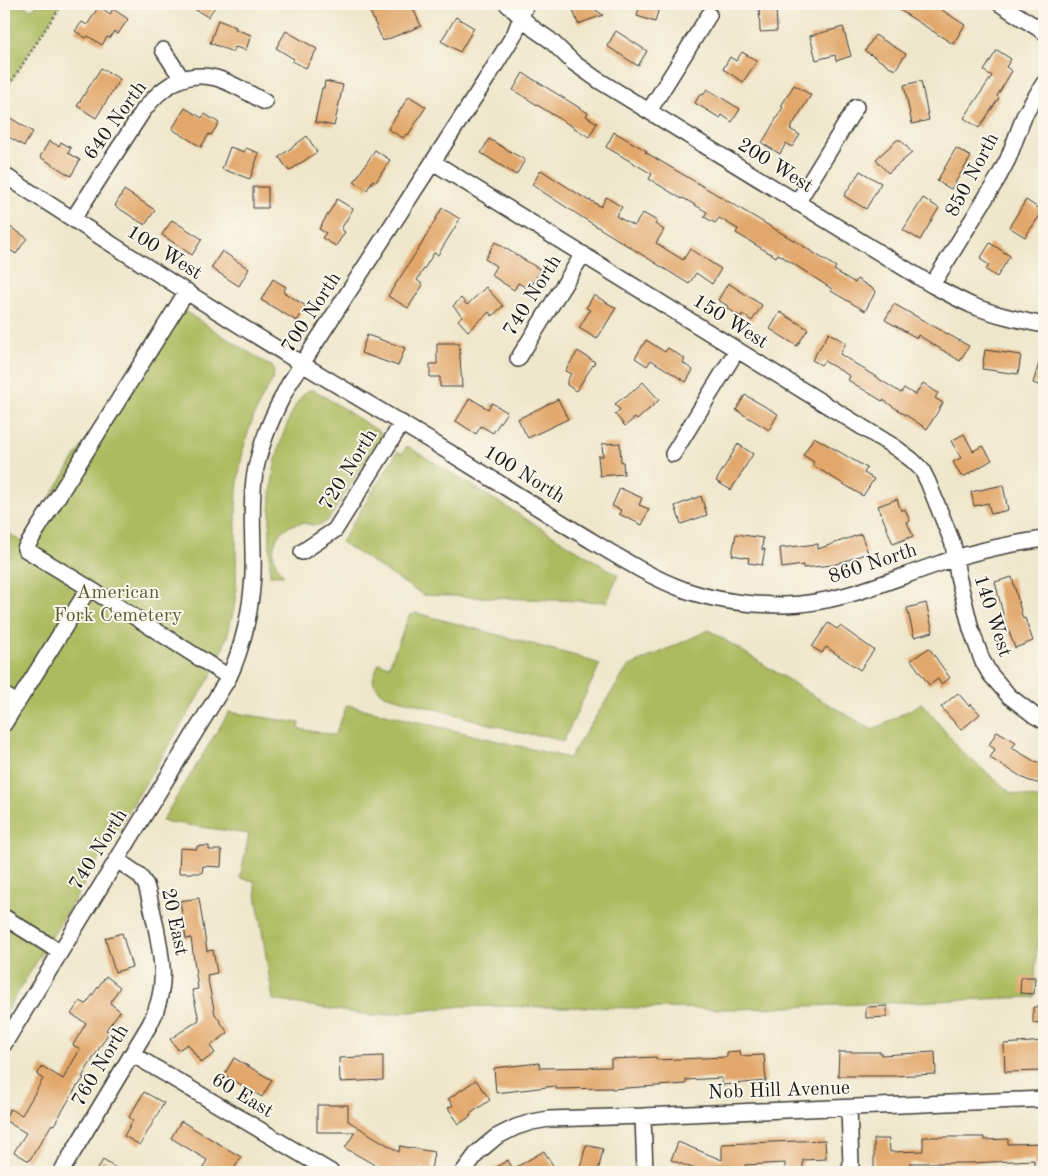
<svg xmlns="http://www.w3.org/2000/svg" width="1048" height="1176" viewBox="0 0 1048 1176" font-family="'Old Standard TT',serif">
	<rect width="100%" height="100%" fill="#fbf7ec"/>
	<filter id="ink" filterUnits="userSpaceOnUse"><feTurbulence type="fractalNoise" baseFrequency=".02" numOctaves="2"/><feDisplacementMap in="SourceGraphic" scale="10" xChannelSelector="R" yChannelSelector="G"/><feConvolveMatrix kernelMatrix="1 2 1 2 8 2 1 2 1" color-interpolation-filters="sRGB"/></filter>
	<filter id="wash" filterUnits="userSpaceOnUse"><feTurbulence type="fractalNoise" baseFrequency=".0096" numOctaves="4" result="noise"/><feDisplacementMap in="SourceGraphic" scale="20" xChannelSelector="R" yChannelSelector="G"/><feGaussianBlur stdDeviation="1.12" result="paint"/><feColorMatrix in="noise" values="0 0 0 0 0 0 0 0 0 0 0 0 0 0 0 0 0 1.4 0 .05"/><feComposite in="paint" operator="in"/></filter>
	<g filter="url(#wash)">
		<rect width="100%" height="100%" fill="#efe7cb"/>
		<path fill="#acbb5e" stroke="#646c3d" d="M4 4H21L30 9 35 7 37 4H61L4 92Z
			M172 303 267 364 272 366C278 376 268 387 263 396 252 419 243 443 240 468 235 496 236 523 236 551 236 568 237 584 235 601 231 628 223 652 211 676L4 1015V530L22 542Z
			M309 390 316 391 381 433 380 438 329 519C326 522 323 524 319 525 314 526 308 524 303 523 289 523 276 533 274 546 272 558 276 567 284 575H270C270 517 266 469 291 415 295 406 300 395 309 390Z
			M407 446 618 575 607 602 423 595 341 542 398 451 402 454Z
			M417 613 576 656 600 664 563 742 547 736 526 734 384 695C369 680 372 681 379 663L389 666 409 616Z
			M709 630 809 693 873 730 922 703 961 751 1011 793 1044 800V945H1037L1034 997 737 1009 463 1006 375 1016 273 1000 254 881 240 878 249 834 162 821 229 712 300 723 299 729 335 735 347 705 569 758 628 667Z"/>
		<g id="blocks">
			<path fill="#e2a76b" d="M186 4H217L208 17Z
				M389 4H411L421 26 383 41 370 12Z
				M571 4H587L603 15 578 24Z
				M640 4H660L655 22 637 16Z
				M759 4H776L777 31 760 32Z
				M890 4H933L965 25 953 44Z
				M99 6 110 14 113 9 128 19 118 34 114 31 110 38 107 37 102 45 88 36 86 38 75 31 82 22 87 25Z
				M456 17 474 28 460 52 441 41Z
				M218 20 236 27 235 29 251 35 246 50 235 47 233 52 210 43Z
				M843 27 851 56 836 61 835 55 816 60 810 36Z
				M286 31 317 49 306 68 292 61 294 59 276 48Z
				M616 31 647 51 638 66 607 46Z
				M875 35 906 54 895 70 865 51Z
				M997 50 1011 59 1006 67 1012 71 997 96 999 98 979 128 964 118 992 76 984 71Z
				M742 52 757 61 743 82 723 69 730 57 736 61Z
				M101 68 120 79 96 118 77 106Z
				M523 73 588 113 586 116 597 123 589 137 513 90Z
				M325 81 343 85 334 126 315 122 322 88H324Z
				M921 81 929 120 912 124 904 85Z
				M794 85 811 95 790 129 800 135 792 147 786 143 780 154 762 143 783 107 781 106Z
				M707 89 740 109 732 122 722 115 720 118 695 103 700 94 703 95Z
				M409 96 426 107 408 135 406 134 403 138 388 129Z
				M185 108 202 118 205 114 219 123 211 135 209 134 201 147 172 129Z
				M4 114 33 132 24 146 4 134Z
				M614 132 647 151 645 152 800 244 836 267 834 270 855 283 857 279 876 291 865 311 831 291 832 289 778 254 776 257 736 233 738 229 719 218 715 223 704 217 707 212 683 198 682 199 649 179 652 174 606 147Z
				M307 136 317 152 289 171 279 157Z
				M489 139 525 160 516 175 481 153Z
				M897 140H901L912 153 888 173 876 159Z
				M49 141 59 146 61 142 71 148 68 153 80 160 71 176 40 157Z
				M230 147 244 152 246 148 259 153 250 179 222 169Z
				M956 148 971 157 951 189 937 181Z
				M375 150 390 160 376 182 373 180 367 190 354 182Z
				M541 170 589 201 590 200 601 207 606 197 622 207 616 216 634 226 643 213 657 221 655 224 664 230 656 243 683 260 690 249 721 269 712 284 696 273 689 284 580 216 532 185Z
				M860 171 881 183 866 209 844 196Z
				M253 187H268V208H253Z
				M124 190 155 210 145 225 115 206Z
				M923 198 939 208 920 240 903 230Z
				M337 199 353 209 341 229 345 232 336 246 322 238 326 233 319 229Z
				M1026 200 1043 211 1025 237 1009 227Z
				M442 208 460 219 438 255 434 253 417 280 423 285 408 308 388 296 421 245Z
				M172 220 202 239 192 255 162 235Z
				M4 223 27 238 16 254 4 246Z
				M495 242 541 270 529 289 518 283 514 290 491 275 496 266 485 259Z
				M990 243 1010 256 997 277 986 270 989 265 980 259Z
				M222 251 249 269 239 286 211 268Z
				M273 279 286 287 283 292 306 306 297 321 261 300Z
				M728 283 762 305 752 321 742 314 741 317 727 308 728 306 718 300Z
				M486 287 503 306 492 316 489 312 468 331 458 320 462 316 453 306 461 298 467 305Z
				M594 295 616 308 597 339 579 328 590 310 586 308Z
				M894 304 969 346 960 361 918 335 917 338 885 320Z
				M780 312 808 329 797 346 770 329Z
				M829 333 846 343 840 354 901 393 904 388 915 395 923 383 938 393 935 398 943 403 927 429 883 400 882 401 848 380 850 376 824 361 821 365 812 360Z
				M367 335 405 348 398 366 361 353Z
				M646 340 665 352 668 348 685 359 683 363 693 370 686 382 651 360 647 366 635 358Z
				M437 343H459L462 387H440V377H430V364H437Z
				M985 350 1021 355 1018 374 982 369Z
				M578 351 595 362 576 391 567 385V381L571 374 565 371Z
				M1042 353 1044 354V387L1033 383Z
				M643 382 659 400 637 420 635 418 625 426 615 414 620 410 615 404 624 397 625 398Z
				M745 395 778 414 769 430 736 410Z
				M470 398 488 409 492 403 507 412 493 433 481 426 476 434 456 421Z
				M558 399 568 419 528 438 518 419Z
				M964 434 973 451 983 446 992 460 965 476H961L953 462 961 458 951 441Z
				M814 437 867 468 864 473 874 479 863 496 812 465 814 462 803 455Z
				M620 443 621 462H623L624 474 600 476 598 456H603L602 444Z
				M738 444 753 454 731 490 716 481Z
				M1003 485 1008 510 991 514 988 503 974 506 971 492Z
				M620 488 642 498 639 505 649 509 642 525 619 514 621 510 612 506Z
				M701 496 707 515 681 524 675 506Z
				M897 499 901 511 905 509 910 521 907 522 913 536 893 544 878 506Z
				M736 534 763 538 762 550 765 549 762 565 748 563 749 558 732 555Z
				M861 534 868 553 833 565 803 568V565L782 568 780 548 818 544V549Z
				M1012 577 1023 619 1025 618 1033 641 1015 648 1004 618 995 582Z
				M926 603 933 632 914 637 907 608Z
				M828 623 837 629 840 626 874 650 860 670 826 647 822 653 812 647Z
				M929 648 950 678 941 684 938 679 929 685 911 660Z
				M958 693 969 706 971 704 980 714 961 730 941 707Z
				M997 731 1016 742 1012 748 1034 761 1044 764V785L1027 780 990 758 995 749 989 745Z
				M197 846H209V850H222L221 867 203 866 202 873H179L180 848 197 849Z
				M199 898 207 951 213 950 217 973 207 975 215 1014 228 1033 210 1046 215 1053 201 1063 188 1044 178 1050 170 1039 199 1020 192 990 198 989 191 938 186 939 180 901Z
				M122 933 132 967 115 972 105 938Z
				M106 976 120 987 110 1003 120 1011 106 1030 109 1032 82 1077 84 1078 78 1086H77L54 1125 52 1124 29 1161 14 1152 26 1133 4 1120 10 1109 22 1115 43 1079 37 1075 42 1066 63 1079 80 1049 73 1045 86 1023 71 1014 80 1001 86 1004Z
				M1021 977H1035L1034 994 1020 993Z
				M887 1006V1017L866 1018V1007Z
				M1033 1007H1044V1022L1033 1023Z
				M1044 1041V1071L1005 1072 1004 1044Z
				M740 1051 741 1056 764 1055 766 1081 722 1085V1078L686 1080V1084L612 1089V1088L556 1089V1086L496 1093 494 1068 539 1063 540 1068 611 1067V1059L656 1057V1060L727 1057V1052Z
				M839 1052H881V1055L935 1052 936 1074 893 1076H838Z
				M383 1056V1080L340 1082 339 1058Z
				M234 1058 272 1080 262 1097 224 1075Z
				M476 1080 490 1100 470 1114 471 1116 459 1124 448 1108 453 1105 448 1099Z
				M144 1092 164 1103 140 1145 124 1136 133 1120 129 1117Z
				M317 1105H348V1121L399 1152 400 1146 434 1152 431 1170 420 1168 419 1172H387L345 1148 355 1132H317Z
				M181 1121 241 1157 232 1172H211L203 1168 207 1160 171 1138Z
				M923 1137H984V1140L1008 1139V1144L1044 1143V1167H1034V1160L970 1163H910V1169L874 1170V1139H889L890 1152 923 1151Z
				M825 1140 826 1159 803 1160V1172H785V1163L745 1165V1172H731V1166H710L708 1172H703L671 1160 678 1142 722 1160V1144Z
				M586 1145 603 1149 598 1172H579Z
				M544 1151 557 1172H488L508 1160 513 1169Z
				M103 1160 122 1172H96Z"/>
		</g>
	</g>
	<g filter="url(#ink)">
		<use href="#blocks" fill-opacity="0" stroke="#3c3a36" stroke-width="1"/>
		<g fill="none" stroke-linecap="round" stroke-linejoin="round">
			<g stroke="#3c3a36" stroke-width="18">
				<path id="minor" d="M507 4 534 29 550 40 574 63 598 80 932 285C945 292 958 299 971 305 995 315 1020 320 1044 325
					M1000 4 1044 32
					M163 50 182 79
					M649 111 709 15
					M433 162 896 448 912 460 922 470 928 482 953 544 958 576 971 629 982 660 990 674 1009 696 1035 716 1044 721
					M4 175C98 235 191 296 286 354 341 388 397 420 452 454 494 480 535 506 577 532 612 553 647 576 685 590 716 601 751 605 784 605 840 604 889 580 941 563 974 551 1010 544 1044 539
					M797 203 856 107
					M73 219 143 111C161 87 184 70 216 78 233 83 250 94 265 102
					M932 285 998 178 1008 159 1025 114 1044 83
					M518 359 583 254
					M673 454 737 350
					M302 552 335 530 402 423
					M89 588 25 549 187 291
					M4 695 17 703
					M4 724 89 588 229 677
					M4 917 60 952
					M4 1044 229 677C244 644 251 611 253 575 254 543 250 511 254 479 259 445 273 414 289 384L491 72 515 33 526 4
					M132 1054 331 1172
					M643 1116 645 1172
					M61 1172 150 1024C168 988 163 964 156 927 153 913 150 899 146 885L139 875 117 860
					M463 1172 478 1152 496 1137 516 1127 532 1122 549 1119 643 1116 1044 1099
					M848 1172 851 1165 849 1108"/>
			</g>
			<path stroke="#3c3a36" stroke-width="2.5" stroke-dasharray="1 4" stroke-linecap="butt" d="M26 4 31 5 34 4
				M4 93 62 4"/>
			<use href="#minor" stroke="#fff" stroke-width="15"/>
		</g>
	</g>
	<g text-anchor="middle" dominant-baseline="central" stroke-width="4" stroke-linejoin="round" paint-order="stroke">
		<g font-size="20" fill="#1c1c1c" stroke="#fbf7ec">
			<text transform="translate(116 121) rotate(-54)">640 North</text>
			<text transform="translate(775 166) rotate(32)">200 West</text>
			<text transform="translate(973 175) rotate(-62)">850 North</text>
			<text transform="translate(164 253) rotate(32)">100 West</text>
			<text transform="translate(533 296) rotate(-58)">740 North</text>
			<text transform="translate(312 313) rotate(-57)">700 North</text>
			<text transform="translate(730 322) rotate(32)">150 West</text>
			<text transform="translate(349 470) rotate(-58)">720 North</text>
			<text transform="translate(524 475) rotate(32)">100 North</text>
			<text transform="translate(873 564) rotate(-18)">860 North</text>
			<text transform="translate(992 616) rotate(72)">140 West</text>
			<text transform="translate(99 850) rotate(-58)">740 North</text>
			<text transform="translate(174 922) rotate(78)">20 East</text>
			<text transform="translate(101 1066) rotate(-59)">760 North</text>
			<text transform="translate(779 1091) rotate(-2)">Nob Hill Avenue</text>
			<text transform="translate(242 1096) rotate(31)">60 East</text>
		</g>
		<g font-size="20" fill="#565c36" stroke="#fbf7ec">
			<text x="118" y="593">American<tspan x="118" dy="23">Fork Cemetery</tspan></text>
		</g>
	</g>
	<rect width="1048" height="1176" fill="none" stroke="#fbf7ec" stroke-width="20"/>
</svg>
